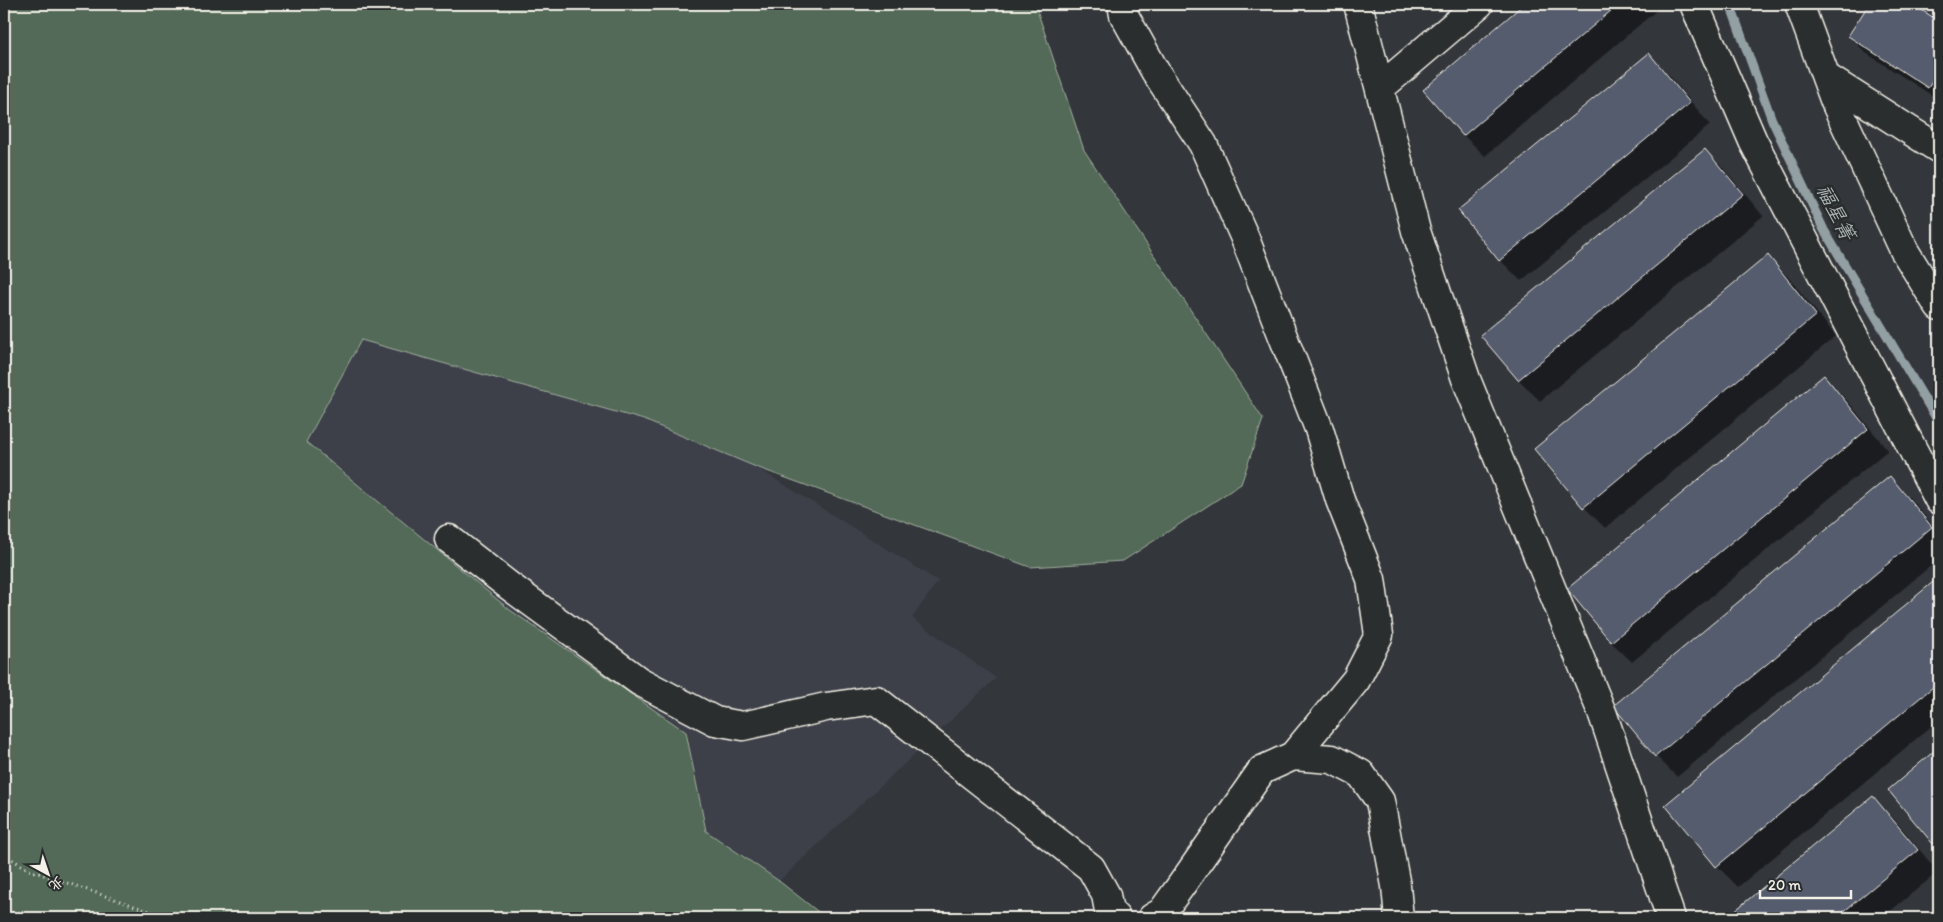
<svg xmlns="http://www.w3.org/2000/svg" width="1943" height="922" viewBox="0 0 1943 922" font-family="Itim,'LXGW WenKai TC',sans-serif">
	<rect width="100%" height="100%" fill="#33363b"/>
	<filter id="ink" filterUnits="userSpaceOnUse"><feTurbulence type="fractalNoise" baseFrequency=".02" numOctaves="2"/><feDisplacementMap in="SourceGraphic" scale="10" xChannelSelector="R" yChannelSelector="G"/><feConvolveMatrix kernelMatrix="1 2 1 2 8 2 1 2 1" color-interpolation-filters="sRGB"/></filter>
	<g filter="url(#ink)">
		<path fill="#3d414a" d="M361 339 644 420 756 467 938 581 912 618 996 678 779 881 706 831 686 732 510 610 306 442Z"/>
		<path fill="#536b58" stroke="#a4aea0" d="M4 4H1035L1084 150 1263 419 1241 484 1123 561 1030 567 756 467 644 420 361 340 306 442 510 610 686 732 706 831 779 881 826 918H4Z"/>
		<path fill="#0007" d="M1526 4H1664L1485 156 1464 136 1425 90Z
			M1870 4H1910L1939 23V100L1866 53 1849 36Z
			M1649 55 1670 76 1710 125 1521 281 1500 260Z
			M1705 150 1726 171 1763 216 1540 401 1519 380 1482 335Z
			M1768 257 1789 278 1836 336 1605 528 1584 507Z
			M1824 377 1845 398 1888 450 1632 662 1611 642Z
			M1890 478 1911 499 1939 533V559L1677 777 1656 756Z
			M1939 579V720L1738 887 1717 866 1667 805Z
			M1939 748V849L1889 790Z
			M1873 798 1894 819 1938 872 1882 918H1728Z"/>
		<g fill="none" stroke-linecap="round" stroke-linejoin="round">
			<path stroke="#929fa3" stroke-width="9" d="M1730 4 1772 120 1824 230 1939 423"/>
		</g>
		<path fill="#555c6d" stroke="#f4f1e8" d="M1524 4H1619L1463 136 1423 90Z
			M1869 4H1912L1939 21V71L1928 88 1848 36Z
			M1649 53 1690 103 1499 261 1458 210Z
			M1705 149 1743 194 1518 380 1480 335Z
			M1768 255 1816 315 1583 508 1534 449Z
			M1824 375 1868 429 1611 642 1567 589Z
			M1890 476 1932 527 1655 757 1613 706Z
			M1939 577V682L1716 867 1665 805Z
			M1939 747V839L1933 844 1888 790Z
			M1873 796 1918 850 1836 918H1726Z
			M1939 910V918H1930Z"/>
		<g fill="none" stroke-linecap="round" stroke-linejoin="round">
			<g stroke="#f4f1e8" stroke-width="31">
				<path id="minor" d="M1122 4 1124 15 1155 71 1203 144 1244 236 1319 429 1340 500 1371 579 1379 635 1356 680 1293 756 1262 770 1180 887 1162 912 1152 918
					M1358 4 1416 231 1466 379 1603 715 1671 918
					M1694 4 1753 141 1939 500
					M1799 4 1835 102 1904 250 1939 307
					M1826 77 1939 149
					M1380 88 1479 4
					M449 539 508 585 639 681 715 721 743 726 826 707 876 700 1091 868 1106 895 1109 911 1116 918
					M1293 756 1332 759 1361 774 1380 801 1396 886 1399 918"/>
			</g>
			<path stroke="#f4f1e8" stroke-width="3" stroke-dasharray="1 4" stroke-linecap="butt" d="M4 854 29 870 170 918"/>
			<use href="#minor" stroke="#2a2d2e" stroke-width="28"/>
		</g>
	</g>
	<g text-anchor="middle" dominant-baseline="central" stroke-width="5" stroke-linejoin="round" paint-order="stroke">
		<g font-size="20" font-style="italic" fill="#abb3b4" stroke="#2a2d2e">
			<text transform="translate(1836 212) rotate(63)">福星箐</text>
		</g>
	</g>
	<rect width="1943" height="922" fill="none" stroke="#2a2d2e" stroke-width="20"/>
	<rect x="10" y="10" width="1923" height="902" fill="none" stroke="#f4f1e8" stroke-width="2" filter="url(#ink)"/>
	<g transform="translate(48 874) rotate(140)" stroke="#2a2d2e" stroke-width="4" paint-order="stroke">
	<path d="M0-4L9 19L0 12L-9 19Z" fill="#f4f1e8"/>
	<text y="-8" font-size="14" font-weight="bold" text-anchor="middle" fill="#f4f1e8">北</text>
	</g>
	<path d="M1760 890v8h91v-8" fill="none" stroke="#f4f1e8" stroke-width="2.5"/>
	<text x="1768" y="890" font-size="15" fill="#f4f1e8" stroke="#2a2d2e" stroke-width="4" paint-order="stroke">20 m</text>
</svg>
